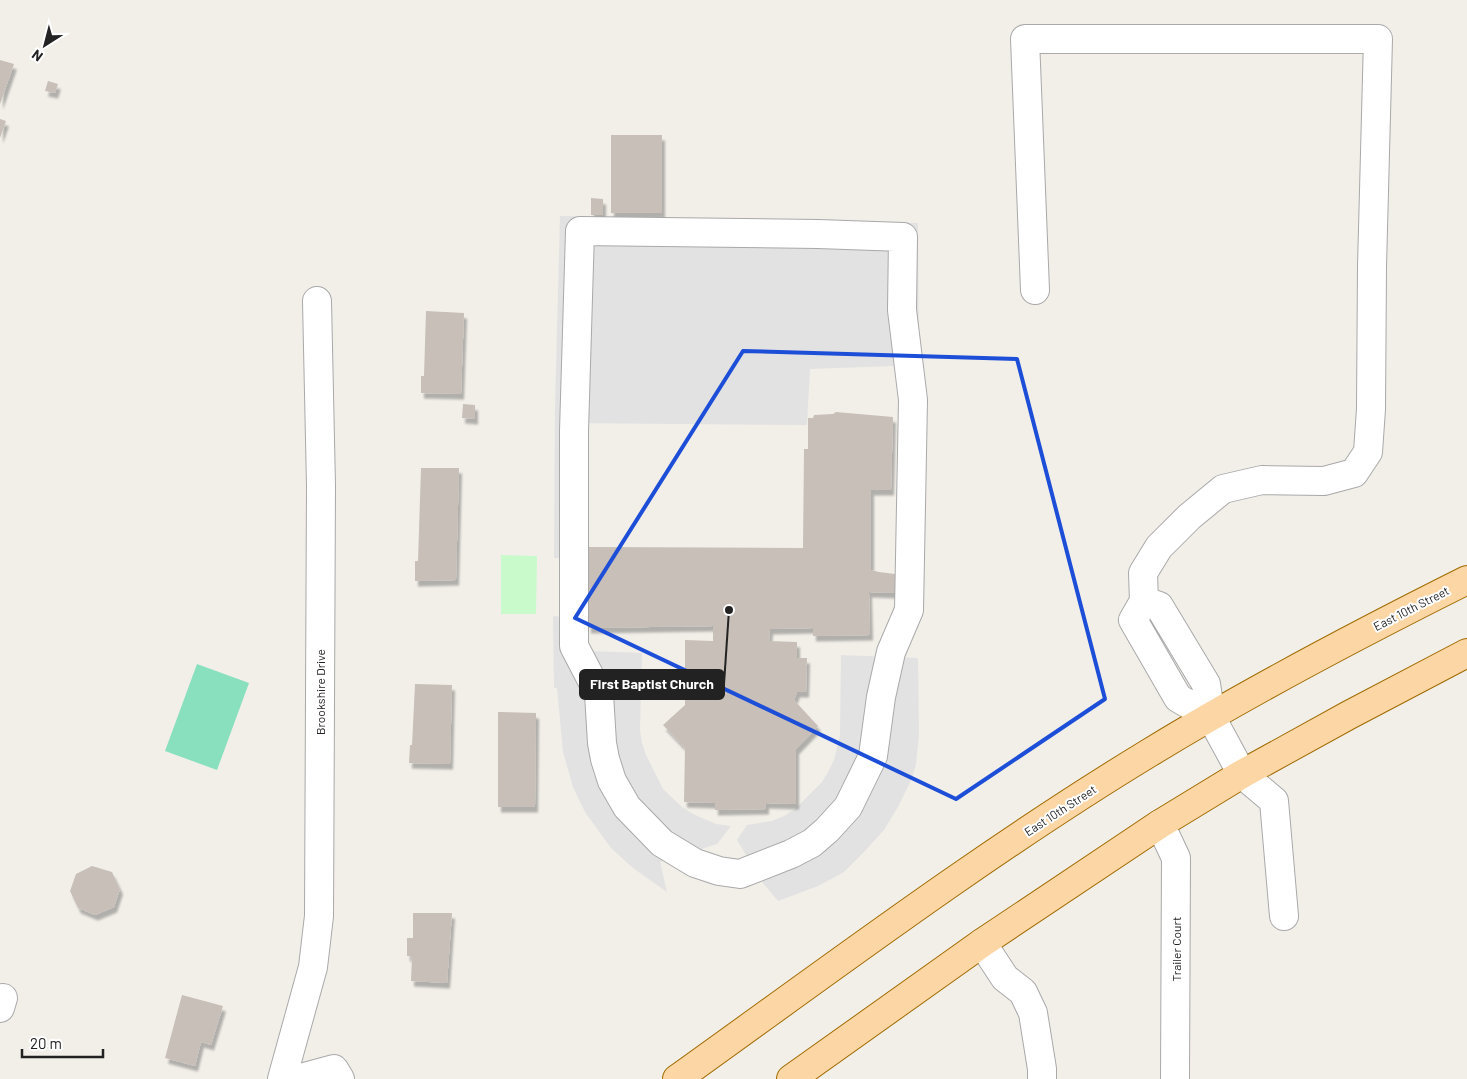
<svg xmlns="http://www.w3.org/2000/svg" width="1467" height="1079" viewBox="0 0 1467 1079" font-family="Barlow,sans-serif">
	<defs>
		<filter id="shadow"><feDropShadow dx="3" dy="5.5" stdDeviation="1" flood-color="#0004"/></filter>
	</defs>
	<rect width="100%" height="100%" fill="#f2efe9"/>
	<path fill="#c8facc" d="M501 555 537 556 536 614H501Z"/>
	<path fill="#88e0be" d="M197 664 249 683 217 770 165 751Z"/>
	<path fill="#e2e2e2" d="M560 216 918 223 919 365 810 369 807 425 567 423 564 558H554L555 408Z
		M553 616 564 617 563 650 642 653 640 730 642 743 646 755 663 789 682 807 693 814 716 824 731 826 717 844 660 862 667 892 633 868 611 848 585 812 573 787 563 752 557 688H554Z
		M841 655 918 658 919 735 916 764 912 778 899 805 884 830 864 852 844 872 818 886 778 901 763 883 737 840 747 825 772 821 784 816 795 809 822 782 828 772 834 760 840 735Z"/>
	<path fill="#c7bfb8" filter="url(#shadow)" d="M0 60 14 64 0 104Z
		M48 81 58 84 55 93 45 91Z
		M0 119 6 121 0 138Z
		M611 135H662V213H611Z
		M591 198 603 199V215H591Z
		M426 311 464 313 461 394 421 393V376H424Z
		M463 404 475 405V419L462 418Z
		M836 412 893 417 891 490H871V570L879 572 895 574V593L869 592 870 635 813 636V628L770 629 769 641 797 642V658H807L806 692H797L794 700 818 726 796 749V804L766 803V809L715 810V803L684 802 685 748 663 725 685 705V640L713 641V626L588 628 587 547 803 548 804 449H808V418H813L814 415 833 414Z
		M421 468H459L456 580 415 581V561H418Z
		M415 684 452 685 450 764 409 763 410 745H412Z
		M498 712 536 713 535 807H498Z
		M92 866 112 872 120 889 114 907 95 915 78 908 70 891 76 874Z
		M413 913H452L447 983 411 981 412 956H407V938H413Z
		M182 995 223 1006 211 1045 201 1042 195 1066 165 1058Z"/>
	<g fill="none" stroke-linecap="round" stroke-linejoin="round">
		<g stroke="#a9a9a9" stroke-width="30">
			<path id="minor" d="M580 231 818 234 903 237 902 310 913 400 909 610 891 652 881 697 873 756 848 807 827 830 812 843 791 854 740 874 719 871 695 863 662 843 627 807 612 781 605 759 602 743 599 694 574 646V431Z
				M1035 290 1025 39H1378L1372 267 1371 409 1368 452 1354 473 1324 481 1262 480 1223 489 1189 517 1159 547 1143 573 1144 601
				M1211 717 1178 698 1133 620 1144 601 1159 606 1206 684 1211 717 1242 774 1274 801 1284 916
				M1160 824 1176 858 1175 1079
				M982 943 1005 978 1023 992 1033 1013 1042 1069V1079
				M0 1008 3 998
				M282 1079 313 967 319 916 321 486 317 301
				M297 1079 334 1069 340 1079"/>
		</g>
		<g stroke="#a06b00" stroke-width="30">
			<path id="major" d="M677 1079C832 968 986 852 1149 753 1252 690 1359 634 1467 580
				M791 1079 982 943 1160 824 1242 774 1349 715 1467 653"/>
		</g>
		<use href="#minor" stroke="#fff" stroke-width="28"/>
		<use href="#major" stroke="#fcd6a4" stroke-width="28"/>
	</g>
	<path fill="none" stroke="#1d4ed8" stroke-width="4" stroke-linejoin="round" d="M743 351 1017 359 1105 699 956 799 575 618Z"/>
	<g text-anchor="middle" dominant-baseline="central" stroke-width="4" stroke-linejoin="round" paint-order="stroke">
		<g font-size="12" fill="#222" stroke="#fff">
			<text transform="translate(1411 608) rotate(-27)">East 10th Street</text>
			<text transform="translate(320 692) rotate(-90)">Brookshire Drive</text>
			<text transform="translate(1060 810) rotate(-33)">East 10th Street</text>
			<text transform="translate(1176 949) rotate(-90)">Trailer Court</text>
		</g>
	</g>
	<path fill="none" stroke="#222" stroke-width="2" d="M729 610L724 684"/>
	<circle fill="#222" stroke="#fff" stroke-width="2" cx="729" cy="610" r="5"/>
	<rect fill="#222" stroke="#222" stroke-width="2" x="580" y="670" width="144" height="29" rx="5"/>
	<g font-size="14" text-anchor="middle" font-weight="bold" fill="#fff">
		<text x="652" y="689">First Baptist Church</text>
	</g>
	<g transform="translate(45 45) rotate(216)" stroke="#ffffff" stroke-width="4" paint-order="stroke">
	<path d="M0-4L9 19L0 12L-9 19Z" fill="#222222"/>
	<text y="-8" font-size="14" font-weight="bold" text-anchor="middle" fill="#222222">N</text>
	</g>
	<path d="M22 1049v8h81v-8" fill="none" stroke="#222222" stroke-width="2.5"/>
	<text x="30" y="1049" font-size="15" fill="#222222" stroke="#ffffff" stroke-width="4" paint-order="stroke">20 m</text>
</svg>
